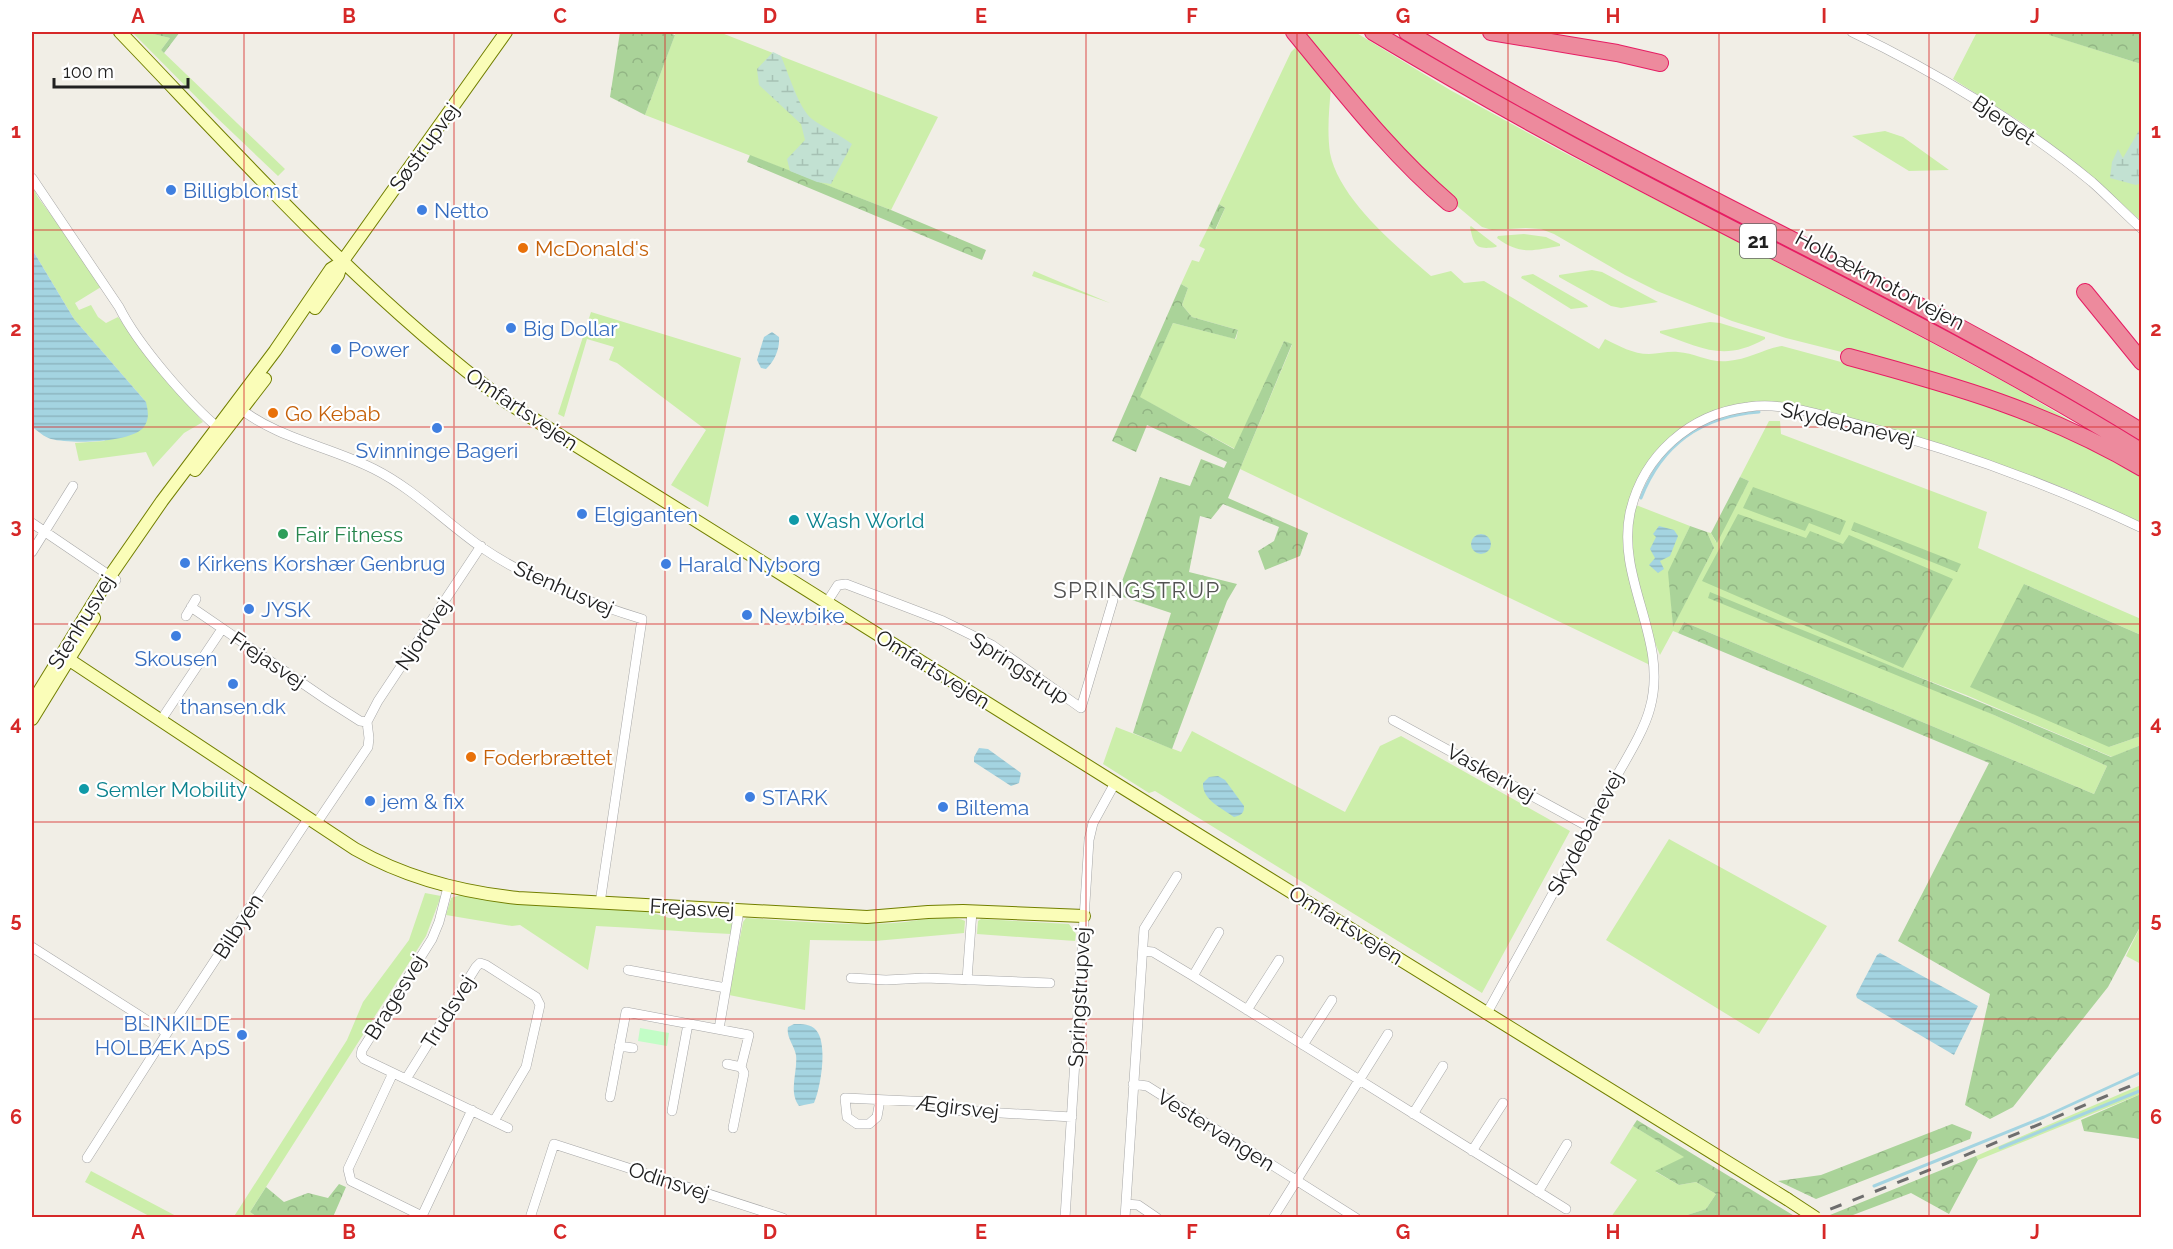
<svg xmlns="http://www.w3.org/2000/svg" width="2173" height="1249" viewBox="0 0 2173 1249" font-family="Raleway,sans-serif">
	<defs>
		<pattern id="forest-crowns" width="20" height="18" patternUnits="userSpaceOnUse" patternTransform="scale(1.5)"><rect width="20" height="18" fill="#aad399"/><path d="M2 6a3 3 0 1 1 6 0M12 15a3 3 0 1 1 6 0" fill="none" stroke="#92b584"/></pattern>
		<pattern id="wetland-marsh" width="20" height="14" patternUnits="userSpaceOnUse" patternTransform="scale(1.5)"><rect width="20" height="14" fill="#c2e1d2"/><path d="M1 5h8M5 5V1M11 12h8M15 12V8" fill="none" stroke="#a6c1b4"/></pattern>
		<pattern id="water-rules" width="6" height="5" patternUnits="userSpaceOnUse" patternTransform="scale(1.5)"><rect width="6" height="5" fill="#a4d4e1"/><path d="M0 2.5h6" fill="none" stroke="#8db6c1"/></pattern>
	</defs>
	<rect width="100%" height="100%" fill="#f1eee6"/>
	<path fill="#cea" d="M132 32H154L153 34 170 38 161 50 285 169 278 176 215 116Z
		M676 32H719L938 117 891 210 645 115Z
		M1298 32H1355L1450 90 1561 151 1863 306 2010 385 2116 448 1921 372 1786 338 1732 321 1657 291 1625 275 1554 234 1541 229 1526 228 1492 230 1482 227 1451 201Z
		M1977 32H2050V35L2141 64V221L2082 168 2024 124 1953 79Z
		M1297 46 1331 88C1329 109 1327 132 1330 153 1339 199 1396 246 1431 276L1451 271 1464 283 1484 281 1599 349 1605 339C1619 346 1633 354 1649 354 1659 354 1668 351 1678 352 1695 353 1709 363 1728 361 1747 360 1764 349 1782 346L1952 392 2067 436 2141 477V523L2072 491 1999 464 1818 411 1734 407 1660 448 1624 527 1650 665 1240 469 1292 345 1284 341 1235 449 1139 397 1173 323 1236 339 1238 330 1192 317 1182 305 1188 288 1181 284 1192 260 1199 262 1205 249 1199 246 1209 226 1216 229 1225 208 1219 204 1291 52Z
		M1885 131 1903 137 1949 170 1909 171 1852 136Z
		M32 184 37 196 98 278 101 287 75 303 79 310 91 305 98 317 106 323 118 317 165 378 203 422 184 433 153 467 146 452 79 461 75 443 104 441 146 402 74 319 32 249Z
		M1471 226 1497 246 1496 247C1476 250 1474 246 1470 227Z
		M1524 234 1546 237 1560 244V246C1533 250 1521 256 1497 238L1498 236Z
		M1592 270 1602 272 1658 302 1621 308 1611 306 1559 277V275Z
		M1034 271 1110 303 1032 276Z
		M1533 274 1587 305 1588 307 1571 309 1521 278 1522 276Z
		M591 312 741 358 708 507 671 485 706 430 617 363 609 360 614 347 587 339 564 417 558 414Z
		M1710 322 1720 323 1765 337V339C1724 362 1701 348 1660 333V331Z
		M1769 421H1780L1781 434 1987 512 1978 548 2141 619V635L2024 584 2109 747 2141 736V745L2112 757 1966 695 1859 654 2107 766 2094 794 1684 622 1678 633 1673 631 1660 655C1642 611 1622 552 1636 505L1690 526 1669 572 1673 626 1714 548 1707 532 1711 533 1716 542 1749 481 1740 477Z
		M1116 727 1181 752 1192 731 1345 812 1380 746 1401 736 1570 831 1482 993 1155 791 1149 793 1103 764Z
		M1669 839 1827 926 1759 1034 1606 940Z
		M425 893 441 896 426 936 250 1212 257 1217 233 1218 347 1040 363 1002 409 940Z
		M460 895 502 902 643 910 669 918H726L732 923 731 934C686 932 641 928 596 926L588 970 520 925 512 926 446 915 451 898Z
		M746 918C799 921 852 927 905 922 919 920 953 914 965 921L964 933 875 941 810 940 805 1010 729 995 743 922Z
		M981 919 1069 924 1076 934 1075 941 977 934 978 921Z
		M2141 925V964L2126 956Z
		M2141 1085V1094L1993 1154 1978 1160 1976 1156Z
		M1633 1126 1685 1157 1656 1172 1679 1185 1696 1182 1716 1194 1706 1209 1681 1217H1611L1637 1180 1610 1163Z
		M91 1171 178 1217H151L85 1182Z"/>
	<path fill="url(#forest-crowns)" d="M154 32H180L164 53 161 50 170 38 153 34Z
		M620 32H666L675 35 645 115 610 97Z
		M2050 32H2141V64L2049 35Z
		M750 155 891 210 986 250 982 260 962 252 747 162Z
		M1219 204 1225 208 1215 230 1209 226Z
		M1181 284 1188 288 1182 305 1192 317 1238 330 1235 339 1173 323 1140 397 1234 449 1284 341 1292 344 1228 498 1308 533 1300 556 1265 570 1258 551 1274 541 1279 527 1223 504 1211 519 1200 516 1189 572 1237 584 1227 601 1172 749 1133 733 1171 613 1117 595 1160 477 1190 486 1201 459 1224 468 1227 462 1147 425 1136 452 1112 441Z
		M1740 477 1749 481 1717 543 1711 533Z
		M1753 487 1846 521 1840 535 1809 523 1805 531 1743 508Z
		M1738 514 1806 538 1810 531 1843 544 1849 535 1953 579 1903 668 1702 581Z
		M1854 522 1961 564 1957 572 1851 530Z
		M1690 526 1707 532 1714 548 1673 627 1668 572Z
		M2024 584 2141 635V736L2109 747 1970 687Z
		M1710 592C1844 648 1978 700 2111 757L2141 745V925L2108 987 2013 1107 1990 1119 1965 1105 1990 994 1898 941 1989 763 1678 633 1684 622 2094 794 2107 766 1994 715 1708 598Z
		M2141 1094V1139L2084 1131 2081 1120Z
		M1637 1120 1796 1217H1681L1706 1209 1716 1194 1696 1182 1679 1185 1655 1171 1684 1157 1633 1126Z
		M1952 1124 1972 1132 1970 1139 1816 1199 1778 1181 1821 1175Z
		M1976 1156 1978 1160 1949 1214 1911 1193 1853 1215 1854 1217H1834L1830 1215Z
		M339 1184 346 1187 333 1217H257L250 1212 266 1187 284 1202 308 1193 328 1198Z"/>
	<path fill="url(#wetland-marsh)" d="M773 52 781 56C788 72 799 109 812 119 824 128 839 134 852 144L831 184 817 182 790 171 787 159 805 140 801 124 759 85 757 69Z
		M2141 127V183L2136 185 2110 178 2112 162 2118 149 2123 158Z"/>
	<path fill="#c2fdc6" d="M640 1028 669 1033 667 1046 638 1041Z"/>
	<path fill="url(#water-rules)" d="M32 249 74 319 146 402C148 411 150 420 143 428 129 443 71 444 51 439 44 437 38 431 32 427Z
		M772 332 779 337C780 348 775 361 766 369L761 368 757 360 764 337Z
		M1659 526 1674 530 1678 536 1670 556 1660 561 1664 569 1658 573 1649 565 1655 558 1650 549 1656 537 1653 534Z
		M1471 544a10 10 0 1 1 20 0a10 10 0 1 1-20 0Z
		M979 748 988 749 1021 773 1019 783 1011 786 974 762V757Z
		M1218 776 1225 780 1244 806C1244 813 1242 815 1234 817 1222 808 1202 800 1203 783L1209 777Z
		M1880 953 1978 1006 1954 1055 1857 998 1856 995 1877 955Z
		M794 1024C802 1024 811 1024 816 1030 828 1043 821 1087 814 1103L799 1106C788 1091 798 1072 796 1055 794 1045 786 1037 788 1027Z"/>
	<g fill="none" stroke-linecap="round" stroke-linejoin="round">
		<path stroke="#a4d4e1" stroke-width="3" d="M1641 498C1662 444 1702 416 1759 412
			M2000 1148 2142 1090
			M1874 1186 2044 1117 2142 1072"/>
		<g stroke="#a7a7a7" stroke-width="10">
			<path id="street" d="M1852 32C1934 71 2022 124 2092 182 2109 197 2125 214 2142 229
				M32 178 119 307C138 345 189 404 222 431
				M238 407C278 439 329 446 374 469 414 489 444 521 481 547 529 580 586 602 642 619L600 903
				M32 523 116 580
				M32 552 73 486
				M827 602 838 585 846 584 943 621 992 645 1081 708 1113 600
				M191 607 327 700 360 721 367 722 369 738 368 747 316 824
				M186 616 196 599
				M161 720 222 629
				M1393 720 1589 827
				M367 722 378 701 481 546
				M448 887 439 922 432 939 362 1050 361 1055 364 1059 508 1128
				M32 947 167 1033 308 819
				M1143 951 1153 952 1193 976 1566 1209
				M628 970 726 988
				M1193 976 1219 932
				M851 978 886 980 925 978 1050 983
				M967 980 972 911
				M1247 1010 1279 960
				M1487 1013C1527 940 1568 867 1607 794 1620 768 1643 735 1650 708 1669 640 1616 580 1630 513 1643 455 1690 414 1748 407 1782 402 1817 414 1849 422 1950 448 2047 483 2142 528
				M719 1029 739 911
				M1303 1045 1332 1000
				M619 1046 633 1048
				M727 1064 741 1067
				M393 1073 348 1169 351 1181 422 1216 472 1110
				M406 1079 476 967 480 963 486 965 536 997 540 1005 526 1067 494 1121
				M1133 1084 1147 1086 1356 1218
				M610 1097 626 1012 749 1035 741 1067 744 1073 733 1128
				M880 1100 877 1117 869 1124H857L847 1117 845 1098 932 1102 950 1110 1072 1117
				M672 1111 688 1024
				M1413 1114 1443 1066
				M1472 1151 1503 1103
				M87 1158 167 1033
				M1538 1192 1567 1144
				M1126 1204 1138 1205 1157 1218
				M530 1218 554 1144 783 1218
				M1065 1218 1089 840 1093 823 1115 783
				M1125 1218 1144 929 1177 876
				M1273 1218 1388 1034"/>
		</g>
		<g stroke="#727f00" stroke-width="14">
			<path id="secondary" d="M120 32C243 160 362 294 505 401L1115 783 1787 1199
				M315 308 338 275 342 262
				M195 470 265 379
				M62 655 355 849C406 878 460 892 518 898L867 917 928 912 963 911 1084 916
				M32 703 110 576 162 501 275 351 331 269 342 262 506 32
				M32 719 94 618"/>
		</g>
		<g stroke="#e61d63" stroke-width="18">
			<path id="highway" d="M1294 32C1343 91 1390 153 1449 203
				M1373 32C1455 81 1538 128 1622 172 1796 264 1974 348 2142 452
				M1407 32C1645 176 1904 285 2142 432
				M1491 32 1617 53 1660 63
				M2085 292 2142 362
				M1849 357C1953 385 2048 412 2142 468"/>
		</g>
		<use href="#street" stroke="#fff" stroke-width="9"/>
		<use href="#secondary" stroke="#fafdb8" stroke-width="12"/>
		<use href="#highway" stroke="#ed8a9d" stroke-width="16"/>
		<path stroke="#6e6e6e" stroke-width="3" stroke-dasharray="12 12" stroke-linecap="butt" d="M1808 1218 1947 1163 2142 1081"/>
		<g stroke="#727f00" stroke-width="14" stroke-linecap="butt">
			<path id="secondary-bridge" d="M1787 1199 1816 1218"/>
		</g>
		<use href="#secondary-bridge" stroke="#fafdb8" stroke-width="12"/>
	</g>
	<path fill="none" stroke="#d62828" stroke-width="1.5" stroke-opacity="0.55" d="M244 32V1218M454 32V1218M665 32V1218M876 32V1218M1086 32V1218M1297 32V1218M1508 32V1218M1719 32V1218M1929 32V1218M32 230H2142M32 427H2142M32 624H2142M32 822H2142M32 1019H2142"/>
	<g fill="#3f7fe0" stroke="#fff" stroke-width="2">
		<circle cx="171" cy="190" r="6"/>
		<circle cx="422" cy="210" r="6"/>
		<circle cx="511" cy="328" r="6"/>
		<circle cx="336" cy="349" r="6"/>
		<circle cx="437" cy="428" r="6"/>
		<circle cx="582" cy="514" r="6"/>
		<circle cx="185" cy="563" r="6"/>
		<circle cx="666" cy="564" r="6"/>
		<circle cx="249" cy="609" r="6"/>
		<circle cx="747" cy="615" r="6"/>
		<circle cx="176" cy="636" r="6"/>
		<circle cx="233" cy="684" r="6"/>
		<circle cx="750" cy="797" r="6"/>
		<circle cx="370" cy="801" r="6"/>
		<circle cx="943" cy="807" r="6"/>
		<circle cx="242" cy="1035" r="6"/>
	</g>
	<g fill="#e8710a" stroke="#fff" stroke-width="2">
		<circle cx="523" cy="248" r="6"/>
		<circle cx="273" cy="413" r="6"/>
		<circle cx="471" cy="757" r="6"/>
	</g>
	<g fill="#0f9aa8" stroke="#fff" stroke-width="2">
		<circle cx="794" cy="520" r="6"/>
		<circle cx="84" cy="789" r="6"/>
	</g>
	<circle fill="#2e9e5b" stroke="#fff" stroke-width="2" cx="283" cy="534" r="6"/>
	<g text-anchor="middle" dominant-baseline="central" stroke-width="4.5" stroke-linejoin="round" paint-order="stroke">
		<rect fill="#fff" stroke="#636363" stroke-width="1.5" x="1740" y="224" width="36" height="34" rx="4.5"/>
		<g font-size="20" font-weight="bold" fill="#202020">
			<text x="1758" y="241">21</text>
		</g>
		<g font-size="21" fill="#202020" stroke="#fff">
			<text transform="translate(2004 120) rotate(34)">Bjerget</text>
			<text transform="translate(424 147) rotate(-54)">Søstrupvej</text>
			<text transform="translate(1880 280) rotate(28)">Holbækmotorvejen</text>
			<text transform="translate(522 409) rotate(34)">Omfartsvejen</text>
			<text transform="translate(1848 424) rotate(13)">Skydebanevej</text>
			<text transform="translate(564 588) rotate(24)">Stenhusvej</text>
			<text transform="translate(81 622) rotate(-58)">Stenhusvej</text>
			<text transform="translate(423 634) rotate(-56)">Njordvej</text>
			<text transform="translate(268 660) rotate(34)">Frejasvej</text>
			<text transform="translate(1020 668) rotate(33)">Springstrup</text>
			<text transform="translate(933 669) rotate(32)">Omfartsvejen</text>
			<text transform="translate(1491 773) rotate(29)">Vaskerivej</text>
			<text transform="translate(1585 833) rotate(-62)">Skydebanevej</text>
			<text transform="translate(692 908) rotate(3)">Frejasvej</text>
			<text transform="translate(1346 925) rotate(32)">Omfartsvejen</text>
			<text transform="translate(238 926) rotate(-57)">Bilbyen</text>
			<text transform="translate(395 997) rotate(-58)">Bragesvej</text>
			<text transform="translate(1079 997) rotate(-87)">Springstrupvej</text>
			<text transform="translate(448 1012) rotate(-58)">Trudsvej</text>
			<text transform="translate(958 1107) rotate(7)">Ægirsvej</text>
			<text transform="translate(1216 1130) rotate(32)">Vestervangen</text>
			<text transform="translate(669 1181) rotate(18)">Odinsvej</text>
		</g>
		<g font-size="21" fill="#366cbe" stroke="#fff" text-anchor="start">
			<text x="183" y="190">Billigblomst</text>
			<text x="434" y="210">Netto</text>
			<text x="523" y="328">Big Dollar</text>
			<text x="348" y="349">Power</text>
			<text x="437" y="450" text-anchor="middle">Svinninge Bageri</text>
			<text x="594" y="514">Elgiganten</text>
			<text x="197" y="563">Kirkens Korshær Genbrug</text>
			<text x="678" y="564">Harald Nyborg</text>
			<text x="261" y="609">JYSK</text>
			<text x="759" y="615">Newbike</text>
			<text x="176" y="658" text-anchor="middle">Skousen</text>
			<text x="233" y="706" text-anchor="middle">thansen.dk</text>
			<text x="762" y="797">STARK</text>
			<text x="382" y="801">jem &amp; fix</text>
			<text x="955" y="807">Biltema</text>
			<text x="230" y="1023" text-anchor="end">BLINKILDE<tspan x="230" dy="24">HOLBÆK ApS</tspan></text>
		</g>
		<g font-size="21" fill="#c56008" stroke="#fff" text-anchor="start">
			<text x="535" y="248">McDonald's</text>
			<text x="285" y="413">Go Kebab</text>
			<text x="483" y="757">Foderbrættet</text>
		</g>
		<g font-size="21" fill="#0d838f" stroke="#fff" text-anchor="start">
			<text x="806" y="520">Wash World</text>
			<text x="96" y="789">Semler Mobility</text>
		</g>
		<g font-size="21" fill="#27864d" stroke="#fff" text-anchor="start">
			<text x="295" y="534">Fair Fitness</text>
		</g>
		<g font-size="22" letter-spacing="1.5" fill="#535353" stroke="#fff">
			<text x="1137" y="590">SPRINGSTRUP</text>
		</g>
	</g>
	<rect width="2173" height="1249" fill="none" stroke="#ffffff" stroke-width="66"/>
	<path d="M54 78v9h134v-9" fill="none" stroke="#202020" stroke-width="3"/>
	<text x="63" y="78" font-size="18" fill="#202020" stroke="#ffffff" stroke-width="4.5" paint-order="stroke">100 m</text>
	<rect x="33" y="33" width="2107" height="1183" fill="none" stroke="#d62828" stroke-width="2"/>
	<g font-size="20" text-anchor="middle" font-weight="bold" fill="#d62828">
		<text x="138" y="23">A</text>
		<text x="349" y="23">B</text>
		<text x="560" y="23">C</text>
		<text x="770" y="23">D</text>
		<text x="981" y="23">E</text>
		<text x="1192" y="23">F</text>
		<text x="1403" y="23">G</text>
		<text x="1613" y="23">H</text>
		<text x="1824" y="23">I</text>
		<text x="2035" y="23">J</text>
		<text x="16" y="138">1</text>
		<text x="2156" y="138">1</text>
		<text x="16" y="336">2</text>
		<text x="2156" y="336">2</text>
		<text x="16" y="533">3</text>
		<text x="2156" y="533">3</text>
		<text x="16" y="730">4</text>
		<text x="2156" y="730">4</text>
		<text x="16" y="927">5</text>
		<text x="2156" y="927">5</text>
		<text x="16" y="1124">6</text>
		<text x="2156" y="1124">6</text>
		<text x="138" y="1239">A</text>
		<text x="349" y="1239">B</text>
		<text x="560" y="1239">C</text>
		<text x="770" y="1239">D</text>
		<text x="981" y="1239">E</text>
		<text x="1192" y="1239">F</text>
		<text x="1403" y="1239">G</text>
		<text x="1613" y="1239">H</text>
		<text x="1824" y="1239">I</text>
		<text x="2035" y="1239">J</text>
	</g>
</svg>
